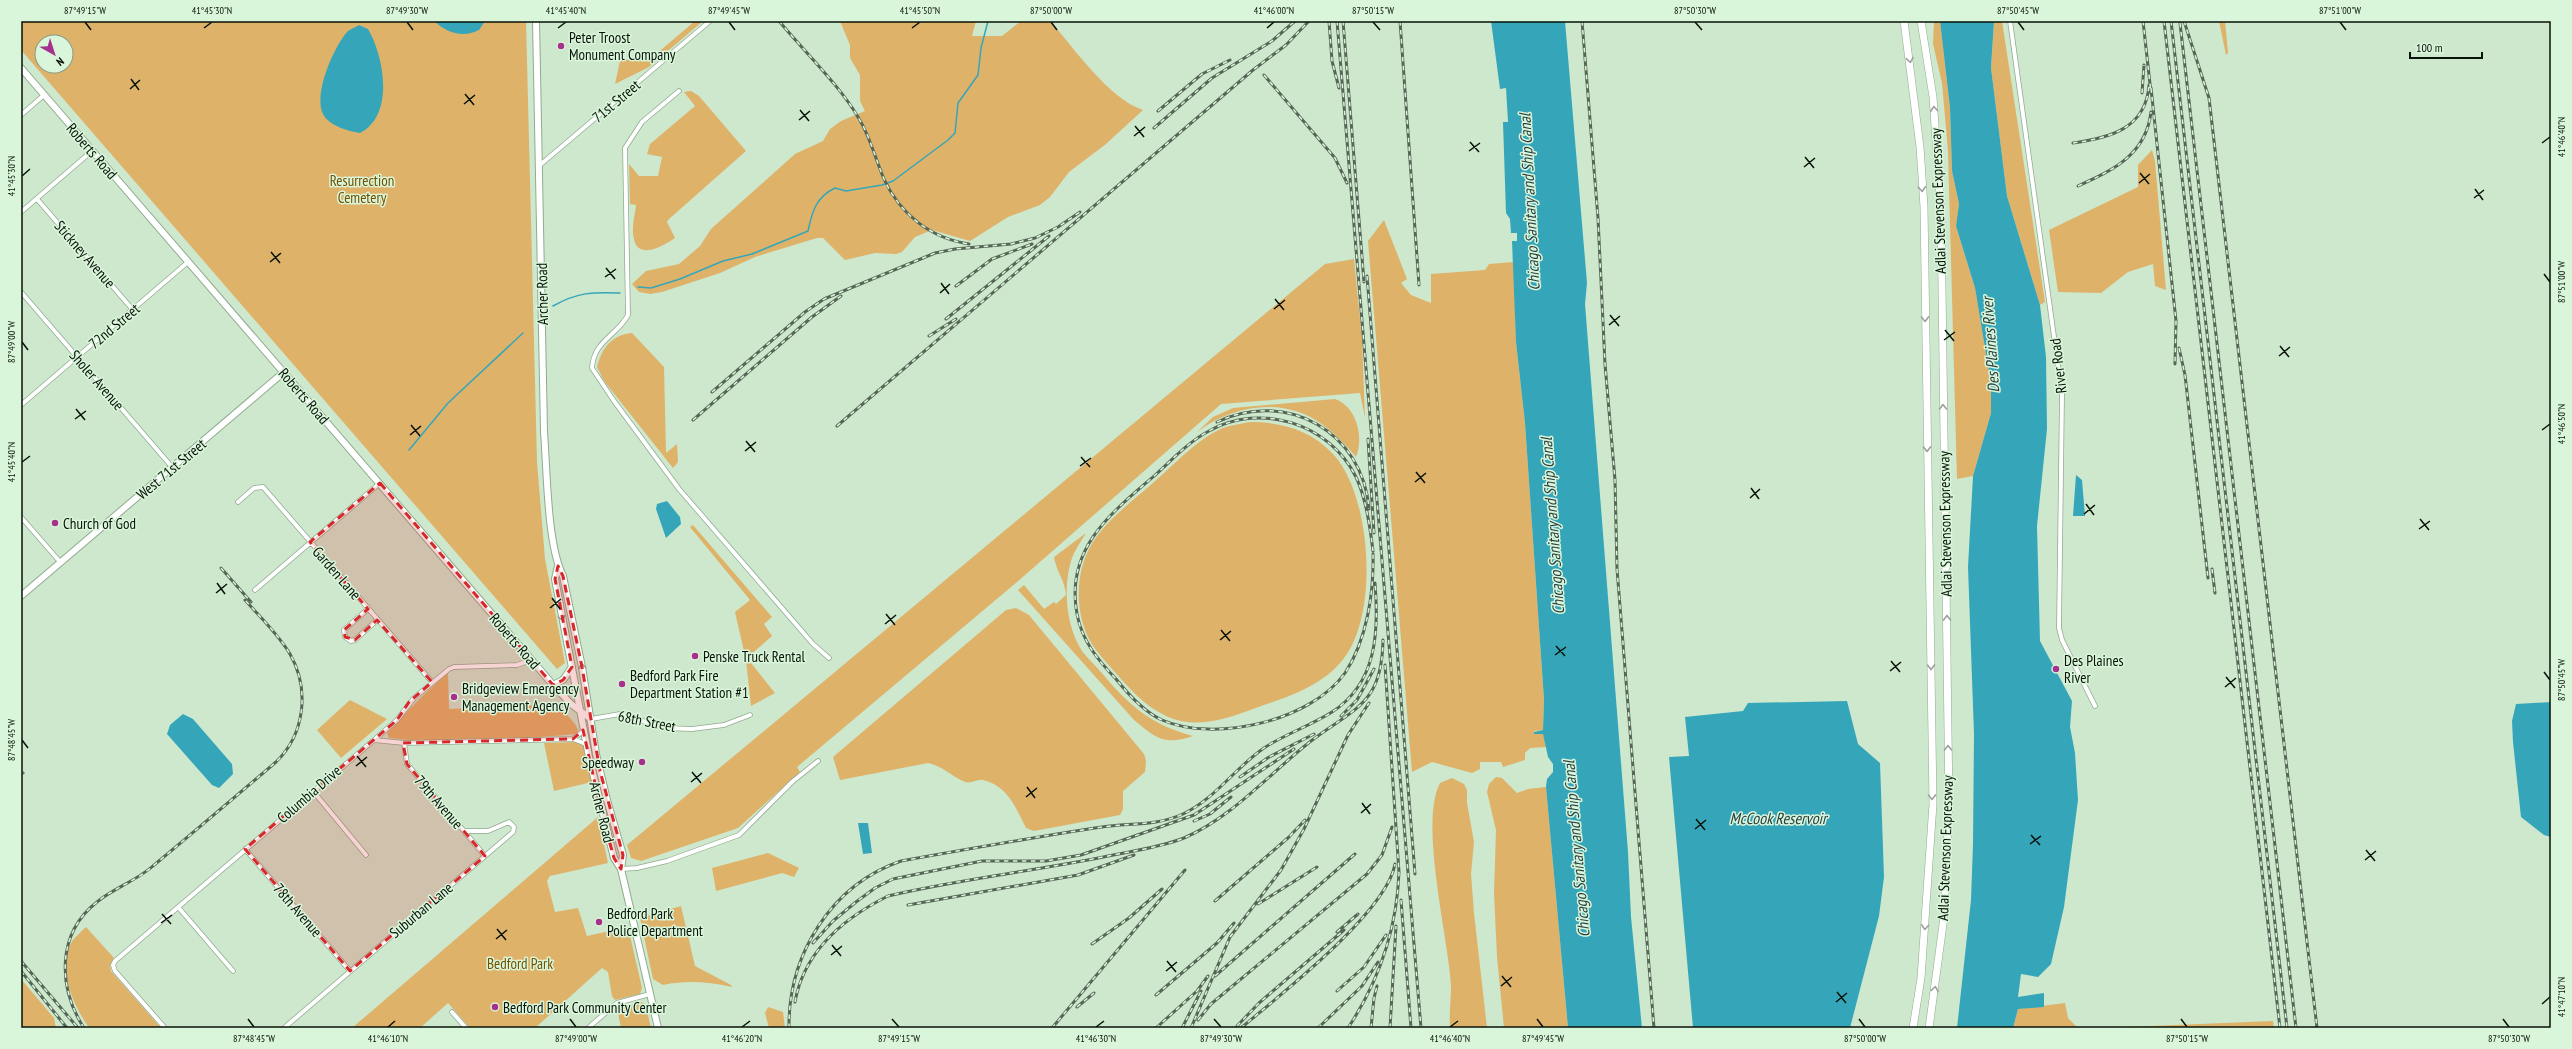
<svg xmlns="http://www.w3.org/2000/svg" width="2572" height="1049" viewBox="0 0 2572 1049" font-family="'PT Sans Narrow',sans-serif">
	<rect width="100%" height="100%" fill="#cde8cd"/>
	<path fill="#dfb26a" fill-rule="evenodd" d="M21 21H526L537 462 545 559 565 663 557 669 21 50ZM42 42H66V66H42Z
		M695 21H703L649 67 615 84 620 61 655 55Z
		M840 21H976L972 36H1002L1021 21H1050C1075 49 1108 98 1143 110L1106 144 1069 172 1050 197 1040 205 1008 217 970 241 932 230 915 237 902 252 896 254 875 253 845 260 823 238H817L755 257 720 273 662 292 650 294 639 292 632 284 646 271 679 264 700 246 711 229 795 154 823 141 830 129 841 121 865 111 860 101V75L850 58V45Z
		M1934 21H1940L1950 108 1952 171 1959 204 1956 226 1975 288 1991 384V413L1973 476 1957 479 1948 151 1942 83 1933 44Z
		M1994 21H2002L2045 302 2040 305 2007 196 1991 68Z
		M2219 21H2225L2228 53 2226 55Z
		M691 91 699 96 746 151 669 219 667 222 675 238C665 245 638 261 634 239 631 229 635 215 636 205L630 204 629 164 639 176H658L662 157 647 154 650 144 695 106 684 92Z
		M2152 150 2155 161 2166 290 2155 286 2153 264 2128 272 2101 293 2058 292 2049 230 2138 187V165Z
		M1384 220 1407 279 1401 283 1411 295 1431 303V274L1485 270 1489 264 1514 262 1516 342 1525 423 1544 700 1543 730 1534 731V734H1543L1547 747 1530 748 1525 753V760L1503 767 1501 762H1480V769L1472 773 1432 762 1412 772 1368 241Z
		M1354 259 1362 338 1365 418 1360 393 1221 404 1017 582 797 767 800 772 738 828 641 861 631 858 627 845 1325 264Z
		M632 333 664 367 666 453 677 444 678 462 673 468 604 381 597 367C602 348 611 335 632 333Z
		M1335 399C1357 407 1364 437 1356 457 1346 445 1335 434 1323 425 1284 396 1233 405 1197 432L1213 417 1233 408Z
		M1250 422C1281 422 1311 430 1333 454 1372 495 1380 619 1341 662 1319 688 1284 698 1253 709 1226 719 1197 729 1168 717 1144 706 1130 689 1113 670 1105 661 1096 651 1090 641 1073 609 1075 565 1097 536 1113 515 1135 499 1154 482 1175 464 1197 439 1223 428 1231 425 1241 424 1250 422Z
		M693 525 772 617 764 624 772 636 747 658 775 693 751 706 746 660 735 612 750 600 690 527Z
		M1086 533C1080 543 1072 554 1070 565 1063 592 1067 628 1082 651 1089 660 1099 669 1106 678 1133 709 1153 725 1193 736 1164 746 1156 738 1134 720L1018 590 1024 585 1044 609 1054 602 1056 604 1066 595C1065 580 1056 571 1054 557Z
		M1016 608 1029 615 1144 754 1146 761 1145 772 1123 791V809L1120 815 1034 831 1026 828C1016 808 1008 786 983 780 977 779 972 784 965 782 951 776 943 766 928 763L840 780 833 757 1006 610Z
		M448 673 449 709 548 705 555 701 575 724 578 730 576 734C518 739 447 745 389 738L387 733C407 712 425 692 448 673Z
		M350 700 387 719 341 758 317 730Z
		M576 742 582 744 584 748 592 782 554 791 544 743Z
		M1496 777 1502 778 1517 793 1528 789 1546 787 1568 1028H1504L1497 957 1494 893 1496 830 1487 792 1489 784Z
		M1452 778 1464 784 1467 790V803L1474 842 1471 874 1474 913 1487 1028H1450C1449 1014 1451 999 1451 985 1448 936 1419 823 1440 783Z
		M598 817 608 863 550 876 547 881 555 912 578 908 587 936 628 927 642 988 640 994 615 1000 612 996 608 972 602 968 535 1028H470L448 1003 420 1028H352Z
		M768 853 799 868 794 877 782 873 716 891 712 868Z
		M681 906 695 966 731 985 732 987C707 982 688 980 663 985L653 979 640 918Z
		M86 927 114 958 110 965 111 971 161 1028H89C74 1006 54 966 73 940 77 935 82 931 86 927Z
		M21 979 54 1018 56 1028H21Z
		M642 1002 646 1006 651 1028H621L617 1008Z
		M2065 1003 2068 1018 2078 1028H2013L2018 1009Z
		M768 1007 783 1012 785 1028H769L765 1013Z
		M2273 1021 2274 1028H2101Z"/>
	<path fill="#35a6ba" d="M434 21H485L479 30C463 38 447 33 434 21Z
		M1491 21H1565L1587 283 1585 304 1628 852 1631 917 1642 1028H1568L1546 787 1547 779 1553 772V764L1548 757 1543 734H1534V732L1543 730 1544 700 1525 423 1516 342 1512 241H1517V233H1511L1510 219 1506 213 1503 122H1508L1506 88 1500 89Z
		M1940 21H1994L1991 68 2007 196 2040 305 2046 357 2047 429 2037 526 2040 641 2072 701 2070 727 2075 753 2078 800 2064 907 2051 964 2038 977 2021 974 2018 997 2044 993V1007L2018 1009 2013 1028H1957L1971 900 1973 844 1974 734 1968 567 1973 476 1991 413V384L1975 288 1956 226 1959 204 1952 171 1950 108Z
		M359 25 368 29C384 56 395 115 360 133 348 131 329 126 323 114 313 94 334 46 348 31 351 29 356 27 359 25Z
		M2076 475 2082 480 2085 516H2073Z
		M667 501 680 517 681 524 666 538 656 509 657 504Z
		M1847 701 1858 744 1880 763 1884 877 1879 916 1850 1028H1693L1669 757 1689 756 1685 717 1743 711 1748 703Z
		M2551 702V837L2544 835 2521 817 2513 742 2512 721 2516 704Z
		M183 714 193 719 232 764 233 774 219 788 212 785 167 734 170 725Z
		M858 823H868L872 853 863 854Z"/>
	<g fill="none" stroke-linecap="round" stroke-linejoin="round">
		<path stroke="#35a6ba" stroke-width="1.5" d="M638 287 651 288 680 279 723 261 752 254 808 231C812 212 816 197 835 188L846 191 882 185 893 181 948 140 955 133 958 103 978 75 981 48 988 21
			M553 306C578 292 592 292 620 293
			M409 450 448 403 523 333"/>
		<g stroke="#91ab91" stroke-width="5.5">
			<path id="street" d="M2010 21 2062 394 2059 628 2062 640 2095 706
				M679 91 642 122 625 148 628 315C617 336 594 340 592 368L614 401 679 489 813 644 829 658
				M21 115 44 95
				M540 165 710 21
				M37 199 133 310
				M21 212 92 151
				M21 292 172 467
				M21 405 188 262
				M238 502 254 488 263 487 432 682
				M21 517 61 563
				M255 590 380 483
				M368 609 344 630 345 637 351 641 355 640 377 620
				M591 719 620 714 665 728 692 729 724 725 750 715
				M573 739 584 730
				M374 740 397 720 414 698 449 669 454 667 517 665 531 660
				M404 743 407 764 485 856
				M313 791 366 855
				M245 849 350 971
				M621 869 637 868 667 861 739 835 792 782 818 761
				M178 907 233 971
				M452 1012 466 1028
				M165 1028 115 971 113 965 115 961 374 740 404 743 573 739 586 744
				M284 1028 513 832 514 827 509 822 488 831H464
				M588 1028 617 1003 650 994"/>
		</g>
		<g stroke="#91ab91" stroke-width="8">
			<path id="secondary" d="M21 68 554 686 571 704 591 719
				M21 596 284 372"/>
		</g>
		<g stroke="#91ab91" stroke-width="8">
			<path id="primary" d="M536 21 544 432C547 469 547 545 563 576L582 667 596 754 607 800 623 855 621 869
				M558 566 555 579 589 757 614 858 621 869 658 1028
				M553 685 563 680 572 667"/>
		</g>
		<g stroke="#91ab91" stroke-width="8">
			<path id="highway" d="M1904 21 1920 147 1924 207 1933 804 1921 978 1913 1028
				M1921 21 1933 97 1941 213 1949 805 1944 917 1929 1028"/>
		</g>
		<use href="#street" stroke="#fff" stroke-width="4"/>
		<use href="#secondary" stroke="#fff" stroke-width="6"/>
		<use href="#primary" stroke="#fff" stroke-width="6"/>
		<use href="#highway" stroke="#fff" stroke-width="7"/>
		<g stroke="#566656" stroke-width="3">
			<path id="rail" d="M779 21C803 50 840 86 858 117 870 136 875 158 884 179 900 214 930 238 969 244
				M1329 21 1332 61 1339 88
				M1337 21 1421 1028
				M1343 21 1364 282
				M1400 21 1419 285
				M1582 21 1598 218 1605 364 1615 480 1617 569 1654 1028
				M2143 21 2151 93
				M2164 21 2280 1028
				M2171 21 2287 1028
				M2184 21 2209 98 2317 1028
				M2180 23 2296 1028
				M1264 75 1335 158 1347 183
				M2151 88 2176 321 2175 364
				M2142 93 2144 65
				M1158 111 1202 74 1230 60
				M1154 128 1212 78 1272 41 1295 21
				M2073 143C2109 138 2146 129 2149 85
				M2078 186C2113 170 2146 155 2151 112
				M1367 276 1415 874
				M956 286 992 259 1032 244
				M946 319 1049 236
				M929 336 956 319
				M2179 348 2185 375 2208 578
				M712 392 805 312 824 299 935 253 955 249 1011 244 1035 238 1058 227 1080 212
				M693 420 812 317 841 296
				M1217 422C1287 389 1363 432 1369 509
				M837 426 1253 70 1286 45 1309 21
				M1368 439 1374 533
				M1373 551C1370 527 1366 498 1356 477 1329 423 1261 402 1209 431 1188 442 1171 461 1153 477 1110 514 1065 549 1077 614 1082 641 1098 660 1116 679 1128 694 1144 712 1162 720 1215 743 1311 721 1345 673 1367 640 1374 592 1373 554
				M221 568 251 602
				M2212 569 2215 593
				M1341 716 1357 700 1374 669
				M21 774 23 773
				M1240 777 1269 757 1314 734
				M1194 821 1210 814 1231 797
				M1401 900 1411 1028
				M1215 901 1289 837 1305 820
				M1258 904 1317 867
				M908 905 1078 875 1134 855
				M1337 932 1358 914
				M813 943 833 921 856 902 875 888 893 879 982 861H1046L1081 855 1194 815 1294 749
				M1092 944 1129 918 1162 889
				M21 961 78 1028
				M21 971 67 1028
				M1215 976 1355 854
				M1337 991 1364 967 1386 935
				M1156 995 1217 943 1234 923
				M795 1002C804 951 844 918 888 896 960 879 1035 871 1108 856 1133 851 1161 847 1184 838 1233 817 1270 773 1311 741 1356 707 1382 704 1383 640
				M1077 1007 1094 993
				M1198 1020 1211 1004 1367 874 1382 855 1392 827
				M1237 1026 1259 1003 1344 930
				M84 1028C58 988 56 934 97 902 114 888 136 881 153 866 194 832 235 797 276 762 305 734 310 689 290 654 278 634 260 617 245 600
				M789 1028C788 955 831 885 901 861 968 849 1035 837 1102 827 1129 823 1157 826 1183 814 1215 799 1235 768 1264 748 1285 734 1310 726 1332 712 1377 683 1379 632 1375 583
				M1052 1028 1185 870
				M1156 1028 1197 991 1208 976
				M1182 1028 1201 991
				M1191 1028 1230 937 1281 870 1304 829 1348 735 1369 703
				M1241 1028C1280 995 1387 912 1395 864
				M1318 1028 1362 986 1378 962
				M1348 1028C1379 981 1397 928 1399 872L1385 665
				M1371 1028 1374 998 1377 986
				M1390 1028 1396 926"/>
		</g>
		<use href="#rail" stroke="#daf6da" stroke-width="1.5" stroke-dasharray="4.5" stroke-linecap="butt"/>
	</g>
	<defs><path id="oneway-chevron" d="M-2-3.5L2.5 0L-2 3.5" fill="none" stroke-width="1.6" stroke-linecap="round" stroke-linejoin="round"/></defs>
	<g stroke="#9da09d">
		<use href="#oneway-chevron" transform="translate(1910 60) rotate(81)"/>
		<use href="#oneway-chevron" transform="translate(1934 109) rotate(-95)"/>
		<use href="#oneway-chevron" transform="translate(1922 189) rotate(86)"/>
		<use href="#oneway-chevron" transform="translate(1925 319) rotate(89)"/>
		<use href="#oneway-chevron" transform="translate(1943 407) rotate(-91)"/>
		<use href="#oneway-chevron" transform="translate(1927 449) rotate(89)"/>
		<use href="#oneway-chevron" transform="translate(562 618) rotate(78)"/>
		<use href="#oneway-chevron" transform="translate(1947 618) rotate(-91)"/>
		<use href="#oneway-chevron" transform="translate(582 666) rotate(-101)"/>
		<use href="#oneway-chevron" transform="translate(1931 667) rotate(89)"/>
		<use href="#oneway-chevron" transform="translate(1948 748) rotate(-91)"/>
		<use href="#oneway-chevron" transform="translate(1932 797) rotate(89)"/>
		<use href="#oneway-chevron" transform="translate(1925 927) rotate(95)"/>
		<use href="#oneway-chevron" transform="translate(1935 989) rotate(-81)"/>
	</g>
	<path fill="#d62828" fill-opacity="0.2" stroke="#d62828" stroke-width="3" stroke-dasharray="8 5" stroke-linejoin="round" d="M380 483 553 685 563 680 572 667 555 579 558 566 563 576 582 667 600 771 623 855 621 869 614 858 602 815 583 730 573 739H566L403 743 407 764 485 856 350 971 245 849 397 720 409 702 432 682 377 620 355 640 345 637 344 630 368 609 310 542Z"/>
	<path fill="none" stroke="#091209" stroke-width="1.5" d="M85 22 91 30M407 22 413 30M729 22 735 30M1051 22 1057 30M1373 22 1380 30M1695 22 1702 30M2018 22 2024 30M2340 22 2346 30M204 28 212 22M558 28 566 22M912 28 920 22M1267 28 1274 22M131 79 139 90M130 89 140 80M465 94 474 105M464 104 475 95M800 110 809 121M799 120 810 111M1135 126 1144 137M1134 136 1145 127M1470 142 1479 152M2542 143 2550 137M1469 151 1480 143M1805 157 1814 168M1804 167 1815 158M2140 173 2149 184M22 176 30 169M2139 183 2150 174M2475 189 2483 200M2474 198 2484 190M271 252 280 263M270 262 281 253M606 268 615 279M2544 274 2550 282M605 277 616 269M941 283 949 294M940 293 950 284M1275 299 1284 310M1274 309 1285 300M1610 315 1619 326M1609 325 1620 316M1945 330 1954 341M1944 340 1955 332M22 342 28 350M2280 346 2289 357M2279 356 2290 347M76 409 85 420M75 419 86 411M411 425 420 436M2542 430 2550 424M410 435 421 426M746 441 755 452M745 451 756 442M1081 457 1090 467M22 462 30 456M1080 466 1091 458M1416 472 1425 483M1415 482 1426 473M1751 488 1759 499M1750 498 1760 489M2086 504 2094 515M2084 514 2095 505M2420 519 2429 530M2419 529 2430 521M217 583 225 594M216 593 227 584M552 598 560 609M550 608 561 599M886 614 895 625M885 624 896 615M1221 630 1230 641M1220 640 1231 631M1556 646 1565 656M1555 655 1566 647M1891 661 1900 672M1890 671 1901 662M2544 672 2550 680M2226 677 2235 688M2225 687 2236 678M22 740 28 748M357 756 366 767M356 766 367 757M692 772 701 783M691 782 702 773M1027 787 1035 798M1026 797 1037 788M1362 803 1370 814M1361 813 1371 804M1696 819 1705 830M1695 829 1706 820M2031 835 2040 845M2030 844 2041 836M2366 850 2375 861M2365 860 2376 851M162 914 171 924M161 923 172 915M497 929 506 940M496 939 507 930M832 945 841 956M831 955 842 946M1167 961 1176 972M1166 971 1177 962M1502 976 1511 987M1501 986 1512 977M1837 992 1846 1003M1836 1002 1847 993M2542 1004 2550 997M248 1019 254 1027M570 1019 576 1027M892 1019 899 1027M1214 1019 1221 1027M1537 1019 1543 1027M1859 1019 1865 1027M2181 1019 2187 1027M2503 1019 2509 1027M388 1027 395 1021M742 1027 750 1021M1096 1027 1104 1021M1450 1027 1458 1021"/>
	<g fill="#a5318c" stroke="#daf6da" stroke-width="1.5">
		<circle cx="561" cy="46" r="4"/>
		<circle cx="55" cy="523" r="4"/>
		<circle cx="695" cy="656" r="4"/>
		<circle cx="2056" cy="669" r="4"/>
		<circle cx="622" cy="684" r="4"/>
		<circle cx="454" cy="697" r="4"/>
		<circle cx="642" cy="762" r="4"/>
		<circle cx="599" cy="922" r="4"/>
		<circle cx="495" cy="1007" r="4"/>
	</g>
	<g text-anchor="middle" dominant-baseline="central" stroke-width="3" stroke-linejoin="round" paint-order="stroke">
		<g font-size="15" fill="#091209" stroke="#daf6da" text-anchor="start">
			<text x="569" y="37">Peter Troost<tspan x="569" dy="17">Monument Company</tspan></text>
			<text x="63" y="523">Church of God</text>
			<text x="703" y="656">Penske Truck Rental</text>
			<text x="2064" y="660">Des Plaines<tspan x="2064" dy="17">River</tspan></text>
			<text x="630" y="675">Bedford Park Fire<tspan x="630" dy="17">Department Station #1</tspan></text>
			<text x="462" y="688">Bridgeview Emergency<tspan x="462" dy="17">Management Agency</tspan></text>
			<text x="634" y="762" text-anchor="end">Speedway</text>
			<text x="607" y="913">Bedford Park<tspan x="607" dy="17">Police Department</tspan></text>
			<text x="503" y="1007">Bedford Park Community Center</text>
		</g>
		<g font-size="15" fill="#091209" stroke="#daf6da">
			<text transform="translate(616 101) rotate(-40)">71st Street</text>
			<text transform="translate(92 151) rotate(49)">Roberts Road</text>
			<text transform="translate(1938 201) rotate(-92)">Adlai Stevenson Expressway</text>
			<text transform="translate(85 254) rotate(49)">Stickney Avenue</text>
			<text transform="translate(542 294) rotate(-91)">Archer Road</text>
			<text transform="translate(114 326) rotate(-40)">72nd Street</text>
			<text transform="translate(2058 366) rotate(-97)">River Road</text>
			<text transform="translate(97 380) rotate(49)">Sholer Avenue</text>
			<text transform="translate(304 396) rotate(49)">Roberts Road</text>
			<text transform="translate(171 469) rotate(-40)">West 71st Street</text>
			<text transform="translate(1945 524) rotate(-91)">Adlai Stevenson Expressway</text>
			<text transform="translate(337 573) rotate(49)">Garden Lane</text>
			<text transform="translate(515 641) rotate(49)">Roberts Road</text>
			<text transform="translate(647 721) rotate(11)">68th Street</text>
			<text transform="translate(309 794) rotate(-41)">Columbia Drive</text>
			<text transform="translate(439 802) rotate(49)">79th Avenue</text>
			<text transform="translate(602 812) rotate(76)">Archer Road</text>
			<text transform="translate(1945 848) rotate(-88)">Adlai Stevenson Expressway</text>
			<text transform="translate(298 910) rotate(49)">78th Avenue</text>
			<text transform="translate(421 910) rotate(-40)">Suburban Lane</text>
		</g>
		<g font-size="15" fill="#734f01" stroke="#daf6da">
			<text x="362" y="180">Resurrection<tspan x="362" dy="17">Cemetery</tspan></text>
			<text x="520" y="963">Bedford Park</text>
		</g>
		<g font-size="16" font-style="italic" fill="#263e43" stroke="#daf6da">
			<text transform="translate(1529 202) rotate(-93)">Chicago Sanitary and Ship Canal</text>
			<text transform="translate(1990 345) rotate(-94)">Des Plaines River</text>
			<text transform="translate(1552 526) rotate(-94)">Chicago Sanitary and Ship Canal</text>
			<text x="1778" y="818">McCook Reservoir</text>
			<text transform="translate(1576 849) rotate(-95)">Chicago Sanitary and Ship Canal</text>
		</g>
	</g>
	<rect width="2572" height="1049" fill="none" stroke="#daf6da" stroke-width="44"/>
	<g transform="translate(54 54) rotate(141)"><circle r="19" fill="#daf6da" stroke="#869b86"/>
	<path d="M0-3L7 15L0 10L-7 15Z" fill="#a5318c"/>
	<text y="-6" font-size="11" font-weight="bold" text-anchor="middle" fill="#091209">N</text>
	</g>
	<path d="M2410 52v6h72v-6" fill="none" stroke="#091209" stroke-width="2"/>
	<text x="2416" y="52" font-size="12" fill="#091209" stroke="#daf6da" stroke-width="3" paint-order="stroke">100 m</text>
	<rect x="22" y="22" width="2528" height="1005" fill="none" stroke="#091209" stroke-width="1.5"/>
	<g font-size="10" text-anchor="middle" fill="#091209">
		<text x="85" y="14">87°49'15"W</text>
		<text x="212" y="14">41°45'30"N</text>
		<text x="407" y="14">87°49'30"W</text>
		<text x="566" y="14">41°45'40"N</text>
		<text x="729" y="14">87°49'45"W</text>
		<text x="920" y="14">41°45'50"N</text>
		<text x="1051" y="14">87°50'00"W</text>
		<text x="1274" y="14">41°46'00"N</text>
		<text x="1373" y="14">87°50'15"W</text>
		<text x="1695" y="14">87°50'30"W</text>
		<text x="2018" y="14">87°50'45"W</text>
		<text x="2340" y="14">87°51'00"W</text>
		<text transform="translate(2561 137) rotate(-90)" y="4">41°46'40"N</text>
		<text transform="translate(11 176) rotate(-90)" y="4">41°45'30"N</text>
		<text transform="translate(2561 282) rotate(-90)" y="4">87°51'00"W</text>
		<text transform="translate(11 342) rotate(-90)" y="4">87°49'00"W</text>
		<text transform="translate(2561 424) rotate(-90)" y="4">41°46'50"N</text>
		<text transform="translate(11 462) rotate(-90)" y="4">41°45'40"N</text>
		<text transform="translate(2561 680) rotate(-90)" y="4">87°50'45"W</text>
		<text transform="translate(11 740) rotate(-90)" y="4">87°48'45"W</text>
		<text transform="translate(2561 997) rotate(-90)" y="4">41°47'10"N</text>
		<text x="254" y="1042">87°48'45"W</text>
		<text x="388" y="1042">41°46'10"N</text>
		<text x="576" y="1042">87°49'00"W</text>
		<text x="742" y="1042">41°46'20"N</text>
		<text x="899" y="1042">87°49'15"W</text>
		<text x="1096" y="1042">41°46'30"N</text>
		<text x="1221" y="1042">87°49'30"W</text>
		<text x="1450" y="1042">41°46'40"N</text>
		<text x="1543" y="1042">87°49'45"W</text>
		<text x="1865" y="1042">87°50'00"W</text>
		<text x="2187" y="1042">87°50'15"W</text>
		<text x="2509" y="1042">87°50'30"W</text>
	</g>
</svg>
